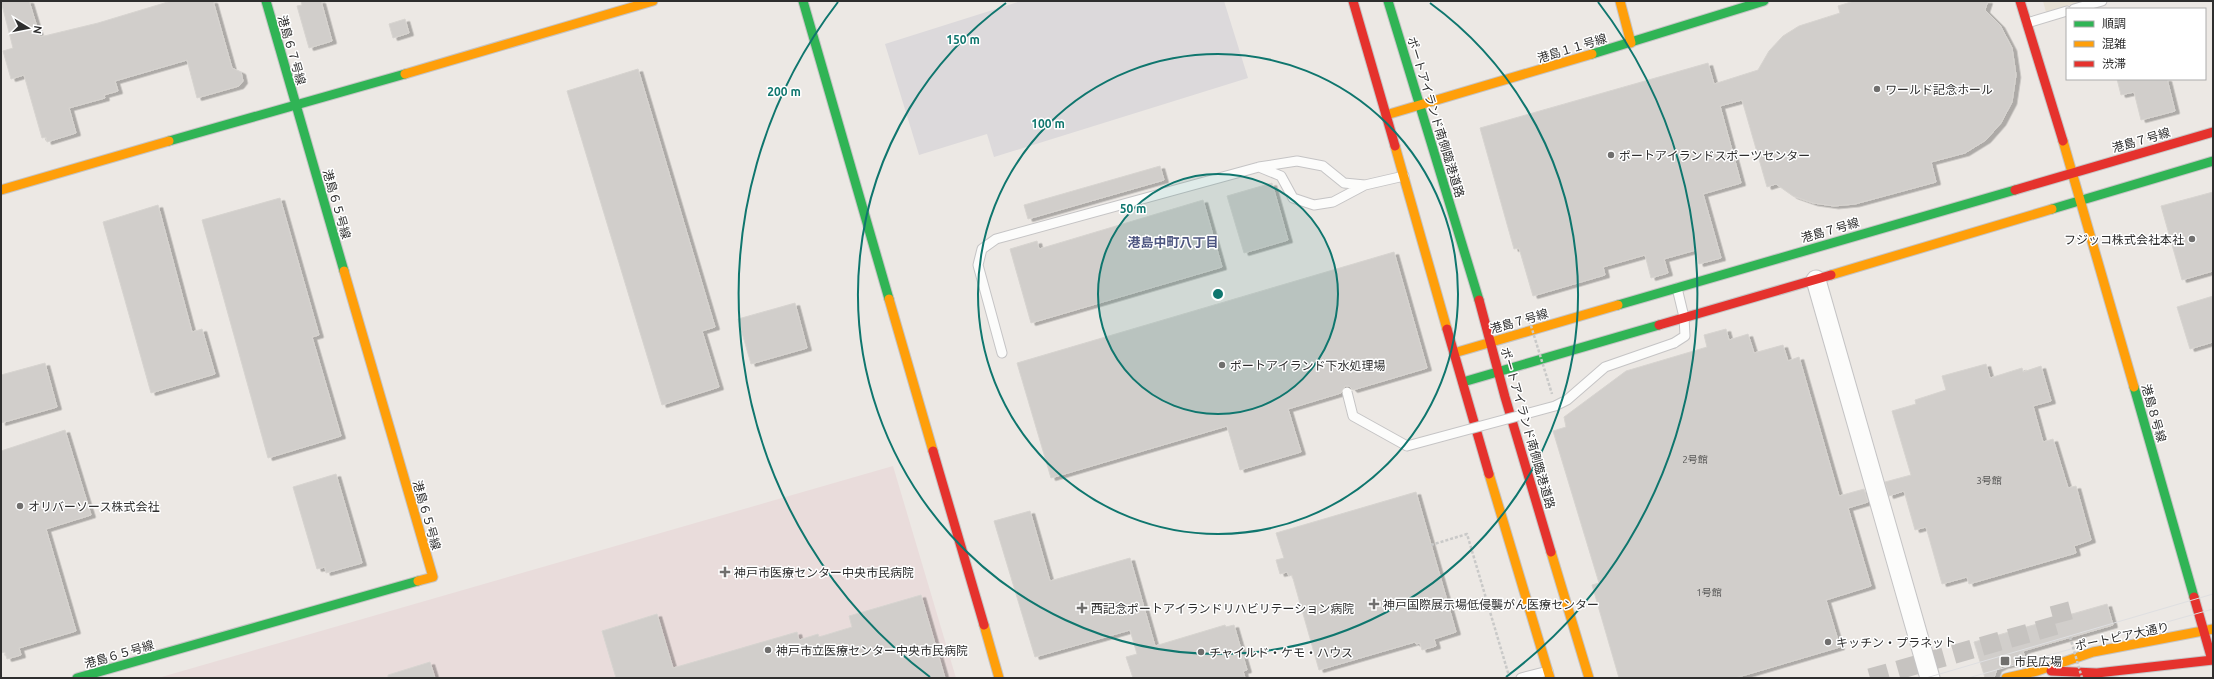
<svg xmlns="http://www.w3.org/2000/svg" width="2214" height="679" viewBox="0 0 2214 679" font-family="Ubuntu,'Noto Sans JP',sans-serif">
	<defs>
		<filter id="shadow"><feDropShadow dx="4.5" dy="2.5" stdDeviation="0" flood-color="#0004"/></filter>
	</defs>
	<rect width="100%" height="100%" fill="#ece8e4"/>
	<path fill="#dcd9db" d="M1021 1H1224L1248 78 994 157 987 134 919 155 885 44Z"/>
	<path fill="#e6e0d3" d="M2043 1H2084L2046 12Z"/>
	<path fill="#e9dcdb" d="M893 466 956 678H158Z"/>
	<path fill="#d1cecb" stroke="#d7d4d0" filter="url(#shadow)" d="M1 1H29L40 37 98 23 171 1H213L232 68 241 72 243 81 239 86 197 98 187 60 115 81 118 91 104 95 105 98 69 108 76 133 47 142 46 137 42 138 24 75 11 79 3 51 13 48Z
		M301 1H321L332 41 309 48 297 6 302 5Z
		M1854 1H1988L1985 10 2000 25 2012 48 2016 75 2012 102 2001 123 1986 140 1965 153 1931 162 1936 182 1855 204 1834 206 1813 203 1793 196 1776 184 1767 187 1742 100 1720 106 1741 183 1703 194 1721 258 1699 264 1696 250 1664 259 1668 273 1651 278 1645 255 1603 267 1605 275 1533 296 1519 248 1514 249 1480 128 1708 63 1714 84 1758 70 1769 51 1783 36 1799 26 1840 13 1838 6Z
		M405 19 409 33 393 38 389 24Z
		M638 69 715 327 702 331 719 387 662 405 567 91Z
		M2117 79H2167L2175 111 2141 120 2134 92 2121 95Z
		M1160 166 1164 180 1028 219 1024 205Z
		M1272 183 1288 240 1244 253 1227 196Z
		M2213 192V271L2182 280 2161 206Z
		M280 198 319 335 312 337 341 436 268 458 202 220Z
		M1203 200 1222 267 1031 323 1010 249 1037 241 1039 249Z
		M158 205 192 332 202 329 215 374 151 393 103 222Z
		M1394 252 1427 368 1353 390 1349 386H1345L1341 393 1288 409 1301 452 1240 470 1227 426 1051 478 1017 363Z
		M2213 296V342L2190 349 2177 307Z
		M795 303 807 348 751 364 738 319Z
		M1726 329 1729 340 1748 334 1754 353 1783 345 1788 361 1799 357 1839 496 1864 489 1868 502 1848 508 1871 586 1826 600 1840 647 1735 678H1619L1592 585 1599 583 1553 431 1566 427 1564 417 1626 371 1707 347 1704 335Z
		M45 363 57 407 1 423V375Z
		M1986 364 1990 378 2022 368 2023 372 2041 366 2051 401 2033 406 2043 442 2053 439 2068 488 2076 486 2091 540 2074 546 2076 553 1969 584 1967 577 1942 584 1926 527 1915 530 1904 491 1889 496 1885 482 1911 475 1892 411 1916 404 1915 400 1946 390 1942 376Z
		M65 430 91 515 46 529 76 631 19 648 21 655 7 659 5 652 1 653V451Z
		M336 474 362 563 326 573 325 567 317 569 293 487Z
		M1416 492 1456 632 1434 639 1436 646 1422 650 1420 643 1416 644 1415 642 1319 670 1292 575 1289 576 1287 572 1280 574 1276 560 1284 558 1276 533Z
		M1030 511 1050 581 1130 558 1155 646 1225 625 1226 627 1234 625 1247 670 1243 671 1245 678H1133L1126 657 1137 654 1130 630 1035 657 994 521Z
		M921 595 945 678H616L602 631 657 614 673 668 797 632 799 640 818 634 819 637 852 627 849 616Z
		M2107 604 2113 625 2023 651 2026 661 2003 666 1997 669 1994 678H1985L1974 642Z
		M430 662 435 678H388V675Z"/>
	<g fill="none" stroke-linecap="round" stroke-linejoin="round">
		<path stroke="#c6c3c0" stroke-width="19" stroke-dasharray="19 10" stroke-linecap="butt" d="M1870 678 2064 623 2059 604"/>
		<g stroke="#c5c4c5" stroke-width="11">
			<path id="lane" d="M2074 9 2102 1
				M2027 23 2067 11
				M1259 167 1281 176 1293 198 1314 205 1333 202 1365 185 1404 176
				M1674 343 1685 336 1684 317 1677 288
				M1002 353 978 265 982 249 996 239 1259 167 1297 161 1323 166 1344 183 1365 185
				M1521 678 1548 671"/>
		</g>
		<g stroke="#c5c4c5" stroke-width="21">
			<path id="street" d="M1816 280 1930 678"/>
		</g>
		<g stroke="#c5c4c5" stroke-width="11">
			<path id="fast" d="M266 1 344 271
				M803 1 889 299
				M1388 1 1479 300
				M1592 54 1764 1
				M169 141 405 74
				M2052 209 2213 161
				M1618 305 2015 190
				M1463 382 1659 325
				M2134 387 2194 597
				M77 678 418 581"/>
		</g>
		<g stroke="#c5c4c5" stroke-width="11">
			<path id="slow" d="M1620 1 1631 43
				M405 74 653 1
				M1386 115 1592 54
				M2063 141 2134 387
				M1395 146 1447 329
				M1 190 169 141
				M344 271 433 577 418 581
				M1831 275 2052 209
				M889 299 933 451
				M1454 353 1618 305
				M1489 474 1550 678
				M1551 552 1589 678
				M984 625 999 678
				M2006 678 2037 671 2093 652 2213 629"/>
		</g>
		<g stroke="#c5c4c5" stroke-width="11">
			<path id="jam" d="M1353 1 1395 146
				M2020 1 2063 141
				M2015 190 2213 132
				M1479 300 1505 397 1551 552
				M1659 325 1831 275
				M1447 329 1489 474
				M933 451 984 625
				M2194 597 2212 660
				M2051 671 2097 673 2213 660"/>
		</g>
		<path stroke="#c9c9c8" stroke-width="2.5" stroke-dasharray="3 2" stroke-linecap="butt" d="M1431 545 1467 534 1509 676"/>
		<use href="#lane" stroke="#fcfcfb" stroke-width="9"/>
		<use href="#street" stroke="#fcfcfb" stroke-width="19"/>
		<use href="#fast" stroke="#30b455" stroke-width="9"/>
		<use href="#slow" stroke="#ff9f0a" stroke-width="9"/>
		<use href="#jam" stroke="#e5322d" stroke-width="9"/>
		<path stroke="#dfdfe1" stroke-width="1" d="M1926 678 2213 594
			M1968 678 2213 609"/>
		<g stroke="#c5c4c5" stroke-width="11" stroke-linecap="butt">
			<path id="lane-bridge" d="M1347 392 1353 416 1407 446 1555 406 1567 400 1605 367 1674 343"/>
		</g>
		<path stroke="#c9c9c8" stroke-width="2.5" stroke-dasharray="3 2" stroke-linecap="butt" d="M1528 316 1552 394
			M2070 637 2082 678"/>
		<use href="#lane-bridge" stroke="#fcfcfb" stroke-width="9"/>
	</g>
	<circle cx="1218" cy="294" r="120" fill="#0f766e" fill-opacity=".12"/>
	<g fill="none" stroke="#0f766e" stroke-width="2">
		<circle cx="1218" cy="294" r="120"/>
		<circle cx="1218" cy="294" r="240"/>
		<path d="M1430 3A360 360 0 1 1 1006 3"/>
		<path d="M930 677A479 479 0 0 1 838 2M1598 2A479 479 0 0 1 1506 677"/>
	</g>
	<g fill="#706f6e" stroke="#fff" stroke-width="1.5">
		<circle cx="1877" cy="89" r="4"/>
		<circle cx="1611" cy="155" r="4"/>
		<circle cx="2192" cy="239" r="4"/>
		<circle cx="1222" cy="365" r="4"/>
		<circle cx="20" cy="506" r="4"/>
		<path d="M723 566h4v4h4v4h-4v4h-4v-4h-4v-4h4z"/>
		<path d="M1372 598h4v4h4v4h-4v4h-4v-4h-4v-4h4z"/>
		<path d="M1080 602h4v4h4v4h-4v4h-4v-4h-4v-4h4z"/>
		<circle cx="1828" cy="642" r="4"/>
		<circle cx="768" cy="650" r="4"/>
		<circle cx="1201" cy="652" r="4"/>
		<rect x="2000" y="656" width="10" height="10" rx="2"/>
	</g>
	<g text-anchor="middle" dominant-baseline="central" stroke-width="3" stroke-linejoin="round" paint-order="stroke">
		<g font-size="10" fill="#585857">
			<text x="1695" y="459">2号館</text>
			<text x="1989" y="480">3号館</text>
			<text x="1709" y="592">1号館</text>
		</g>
		<g font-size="12" fill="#2e2e2e" stroke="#fff">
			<text transform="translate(1572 48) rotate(-17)">港島１１号線</text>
			<text transform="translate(292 50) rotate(74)">港島６７号線</text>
			<text transform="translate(1436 117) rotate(73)">ポートアイランド南側臨港道路</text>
			<text transform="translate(2141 140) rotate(-16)">港島７号線</text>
			<text transform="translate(337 204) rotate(74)">港島６５号線</text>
			<text transform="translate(1830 230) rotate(-16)">港島７号線</text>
			<text transform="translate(1519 321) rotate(-16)">港島７号線</text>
			<text transform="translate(2154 413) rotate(74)">港島８号線</text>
			<text transform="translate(1528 428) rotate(74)">ポートアイランド南側臨港道路</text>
			<text transform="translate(427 515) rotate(74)">港島６５号線</text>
			<text transform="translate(2122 636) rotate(-12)">ポートピア大通り</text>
			<text transform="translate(119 654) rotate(-16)">港島６５号線</text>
		</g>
		<g font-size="12" fill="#2e2e2e" stroke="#fff" text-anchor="start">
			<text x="1885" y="89">ワールド記念ホール</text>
			<text x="1619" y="155">ポートアイランドスポーツセンター</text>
			<text x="2184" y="239" text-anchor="end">フジッコ株式会社本社</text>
			<text x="1230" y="365">ポートアイランド下水処理場</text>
			<text x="28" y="506">オリバーソース株式会社</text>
			<text x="734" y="572">神戸市医療センター中央市民病院</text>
			<text x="1383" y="604">神戸国際展示場低侵襲がん医療センター</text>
			<text x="1091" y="608">西記念ポートアイランドリハビリテーション病院</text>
			<text x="1836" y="642">キッチン・プラネット</text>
			<text x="776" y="650">神戸市立医療センター中央市民病院</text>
			<text x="1209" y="652">チャイルド・ケモ・ハウス</text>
			<text x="2014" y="661">市民広場</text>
		</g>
		<g font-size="13" font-weight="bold" fill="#4d5680" stroke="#fff">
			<text x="1173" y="242">港島中町八丁目</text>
		</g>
	</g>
	<circle cx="1218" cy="294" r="6" fill="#0f766e" stroke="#fff" stroke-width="2"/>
	<g font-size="12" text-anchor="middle" font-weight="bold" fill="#0f766e" stroke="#fff" stroke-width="3" stroke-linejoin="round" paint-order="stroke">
		<text x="963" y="44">150 m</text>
		<text x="784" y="96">200 m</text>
		<text x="1048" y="128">100 m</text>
		<text x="1133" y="213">50 m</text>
	</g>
	<rect width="2214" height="679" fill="none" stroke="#2e2e2e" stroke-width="4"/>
	<rect x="2066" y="8" width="140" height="72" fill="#ffffff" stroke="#ababab"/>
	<rect x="2074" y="21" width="20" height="6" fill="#30b455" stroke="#ababab"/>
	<text x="2102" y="28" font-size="12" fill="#2e2e2e">順調</text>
	<rect x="2074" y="41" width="20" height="6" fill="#ff9f0a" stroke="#ababab"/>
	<text x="2102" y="48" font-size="12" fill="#2e2e2e">混雑</text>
	<rect x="2074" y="61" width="20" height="6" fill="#e5322d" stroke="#ababab"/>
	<text x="2102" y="68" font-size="12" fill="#2e2e2e">渋滞</text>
	<g transform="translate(28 28) rotate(100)" stroke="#ffffff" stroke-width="3" paint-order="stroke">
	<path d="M0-3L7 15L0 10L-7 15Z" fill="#2e2e2e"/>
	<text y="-6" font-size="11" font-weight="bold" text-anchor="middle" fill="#2e2e2e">N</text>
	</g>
</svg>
